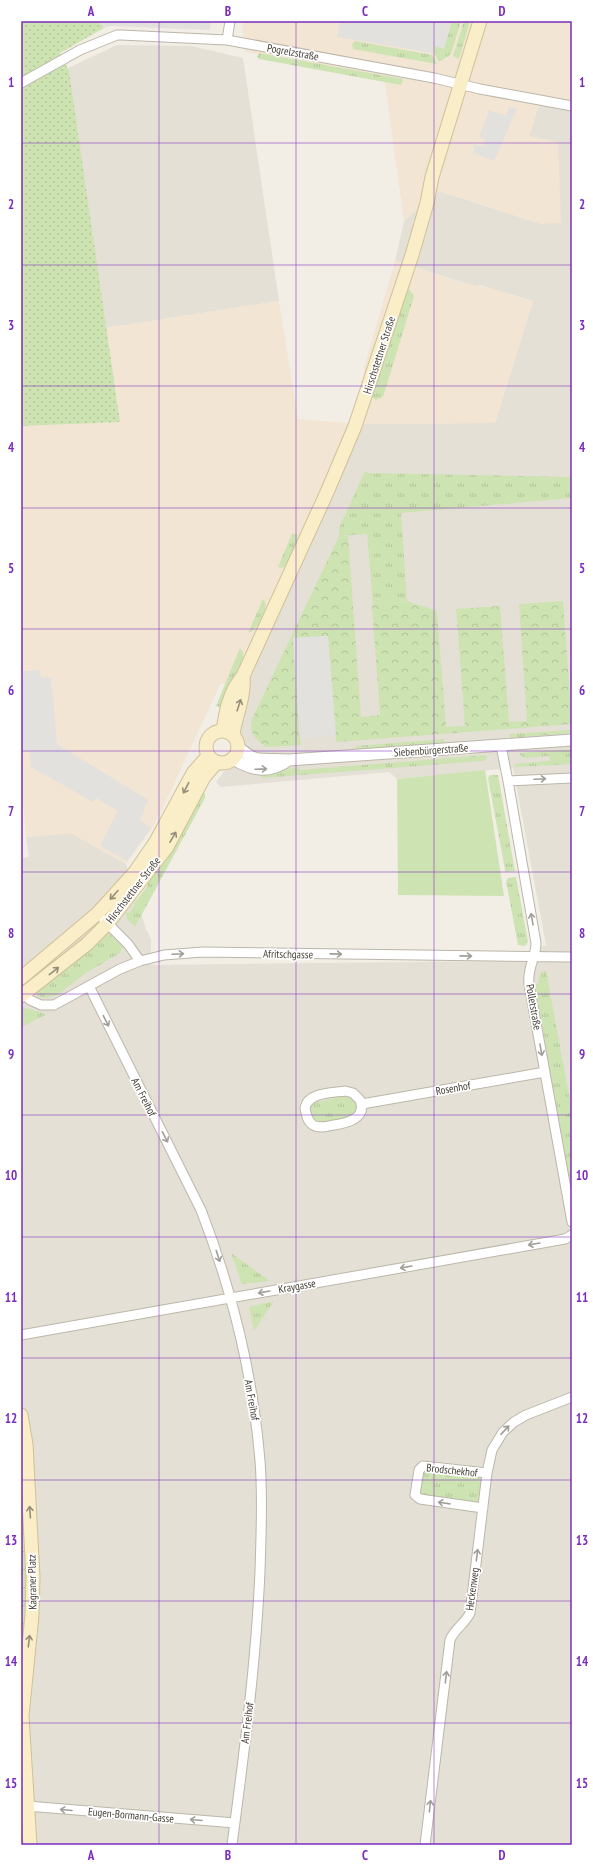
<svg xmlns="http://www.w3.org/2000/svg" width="593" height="1866" viewBox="0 0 593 1866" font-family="'PT Sans Narrow',sans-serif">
	<defs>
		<pattern id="grass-tufts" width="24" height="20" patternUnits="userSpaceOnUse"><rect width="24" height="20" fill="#cde3b2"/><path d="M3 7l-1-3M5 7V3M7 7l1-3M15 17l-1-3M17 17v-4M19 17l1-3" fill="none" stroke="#b1c49a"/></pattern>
		<pattern id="park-crowns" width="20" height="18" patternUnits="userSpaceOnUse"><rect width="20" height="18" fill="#cde3b2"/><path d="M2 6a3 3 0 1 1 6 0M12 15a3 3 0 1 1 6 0" fill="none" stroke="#b1c49a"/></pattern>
		<pattern id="garden-dots" width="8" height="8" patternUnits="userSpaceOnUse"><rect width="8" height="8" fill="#cde3b2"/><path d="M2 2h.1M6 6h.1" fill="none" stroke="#b1c49a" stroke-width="1.8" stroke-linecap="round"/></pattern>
	</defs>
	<rect width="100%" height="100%" fill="#f2eee6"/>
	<path fill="#e5e0d5" d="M117 45 191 46 243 58 279 301 106 328 68 68Z
		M572 100V1845H21V858L29 857 26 837 71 833 126 864 146 929 151 939V965L505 961 546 945 513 768 397 779 389 772 221 787 216 782 237 754 239 748 237 741 233 735 223 731 360 424 495 423 533 301 479 285 478 287 395 261 404 221 439 191 541 224 529 136 540 102 571 107Z"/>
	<path fill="#f2e5d3" d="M242 21H572L571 108 540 102 529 136 558 142 561 223 541 224 439 191 404 221 384 77 245 52Z
		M395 261 477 287 478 285 533 301 495 423 360 424 231 687 221 683 160 814 151 830 126 864 71 833 26 837 21 781V426L120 422 106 328 279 301 298 419 360 424 364 368Z"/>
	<path fill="url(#grass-tufts)" d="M452 21H461L451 54 439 62 434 52 435 46 444 48Z
		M464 21H470L459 59 453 56Z
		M355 41 432 55 437 64 353 49 352 44Z
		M259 53 403 79 401 85 259 59 257 57Z
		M409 289 414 296 383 397 376 400 372 397 406 290Z
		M365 471 369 473 572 477V498L401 513 407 601 373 604 367 534 339 536V528Z
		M292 534H297V541L286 565 282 568 278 567Z
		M263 599 265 601C268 612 258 630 248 633Z
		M240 648 243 652V660L222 708 216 706Z
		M570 730V733L510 738V734Z
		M444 739V743L355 750 356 746Z
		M572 749V764L515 767 514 764 550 761 549 756 526 758 521 756 519 753Z
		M487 755V759L483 761 262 778 260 775V773L298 767 300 770Z
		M490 775H498L515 871 506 872 505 870 488 778Z
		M200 791 205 793V798L135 927 127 919 126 914 127 912 129 913 135 905 134 904 148 885 144 883Z
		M516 877 528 942 525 946 518 945 506 881 508 878Z
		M107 932 123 947 120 953 86 973 57 995 46 998 38 996 37 990Z
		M546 970 572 1112V1193L535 984H538L540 973Z
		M21 1007 44 1013 45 1015 21 1027Z
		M347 1095 352 1098 357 1105C356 1120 324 1127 314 1120L310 1109 313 1103Z
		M231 1253 270 1281 242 1284Z
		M274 1301 254 1331 249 1307Z
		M423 1470 481 1477 478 1503 420 1496Z"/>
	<path fill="url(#park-crowns)" d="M339 536H348L361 717 380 715 372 606 373 604 407 601 437 611 446 727 465 726 456 609 500 606 509 722 527 721 519 604 563 601 572 724 336 742 327 636 293 638 301 745 266 747C256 739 248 733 252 719Z
		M21 1439 29 1602 21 1676Z"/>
	<path fill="url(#garden-dots)" d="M21 21H99L104 28 60 53 69 71 120 422 21 426Z"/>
	<path fill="#cde3b2" d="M485 770 504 896 398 895 397 779Z"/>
	<path fill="#e3e1de" d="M99 21H211L210 30 111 26 104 28Z
		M340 21H452L444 49 435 46 433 53 337 37Z
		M509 107 517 108 494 161 473 153 474 144 483 147 485 139 479 137 489 110 506 116Z
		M328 636 336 736 300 739 293 638Z
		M40 670 41 678 51 677 57 744 148 800 140 821 151 828 127 861 100 846 118 811 96 798 93 802 31 767 29 751 21 752V678H24L23 671Z"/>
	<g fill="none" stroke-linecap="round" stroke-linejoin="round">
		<g stroke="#bcb6aa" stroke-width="11">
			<path id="minor" d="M227 40 230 21
				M21 83 80 50 117 35H121L227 40 434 78 480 89 572 106
				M501 746 508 781 536 943C536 958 527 967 529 984L572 1222
				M508 781 572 778
				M104 920 128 944 140 961
				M89 986 201 1210C232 1290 253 1375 260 1461 263 1497 261 1535 260 1571 256 1663 244 1754 232 1845
				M21 992 30 1000 41 1005H54L120 969 140 961 164 955 203 952 572 957
				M345 1091 353 1093 360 1100C367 1118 348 1123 334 1125 327 1126 319 1129 313 1125 307 1121 306 1114 305 1108 308 1092 332 1093 345 1091Z
				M362 1104 545 1072
				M21 1335 565 1239 572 1235
				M483 1508 420 1499 415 1495 419 1470 423 1466 487 1473
				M27 1806 235 1823
				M425 1845 450 1640C454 1629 465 1624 470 1613L487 1473 492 1450 503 1432 514 1422 526 1415 572 1397"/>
		</g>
		<g stroke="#bcb6aa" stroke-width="13">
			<path id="tertiary" d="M239 748C245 752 252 759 259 759 269 760 279 759 289 760L572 740
				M233 759C253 771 269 774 289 760"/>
		</g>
		<g stroke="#cec199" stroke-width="15">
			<path id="secondary" d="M206 747a16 16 0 1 1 32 0a16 16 0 1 1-32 0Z
				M223 731C226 710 229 693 243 676L328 490 355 426 412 255 427 203 432 177 480 21
				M233 734C236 715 245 696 243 676
				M21 978 97 914 135 872 155 843 193 773 208 756
				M21 996 87 944 107 924 167 847 204 777 216 763
				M21 1415 26 1444 33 1577 32 1615 22 1716 30 1845"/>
		</g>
		<use href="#minor" stroke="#fff" stroke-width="9"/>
		<use href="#tertiary" stroke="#fff" stroke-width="11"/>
		<use href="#secondary" stroke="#faeec8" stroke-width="13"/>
		<path stroke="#959595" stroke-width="1" d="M21 1839 22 1845"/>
	</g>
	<defs><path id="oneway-shaft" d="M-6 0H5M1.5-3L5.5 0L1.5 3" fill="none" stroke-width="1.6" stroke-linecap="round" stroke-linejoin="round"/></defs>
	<g stroke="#968e78">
		<use href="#oneway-shaft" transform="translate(239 705) rotate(-72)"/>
		<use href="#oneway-shaft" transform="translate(186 788) rotate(117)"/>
		<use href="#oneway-shaft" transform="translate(173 837) rotate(-60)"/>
		<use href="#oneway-shaft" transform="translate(114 895) rotate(132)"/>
		<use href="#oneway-shaft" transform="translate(54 971) rotate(-38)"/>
		<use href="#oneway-shaft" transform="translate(30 1512) rotate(-94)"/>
		<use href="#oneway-shaft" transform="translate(29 1641) rotate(-83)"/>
	</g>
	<g stroke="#a29f9a">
		<use href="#oneway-shaft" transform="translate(261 769) rotate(-2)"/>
		<use href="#oneway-shaft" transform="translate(540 779) rotate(-3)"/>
		<use href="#oneway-shaft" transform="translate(532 919) rotate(-100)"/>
		<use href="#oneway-shaft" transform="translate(178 954) rotate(-3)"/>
		<use href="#oneway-shaft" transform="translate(336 954) rotate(1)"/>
		<use href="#oneway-shaft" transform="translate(466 956) rotate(1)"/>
		<use href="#oneway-shaft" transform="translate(106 1021) rotate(63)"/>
		<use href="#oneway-shaft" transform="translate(541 1050) rotate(80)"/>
		<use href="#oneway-shaft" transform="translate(165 1137) rotate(63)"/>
		<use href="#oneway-shaft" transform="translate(534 1244) rotate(170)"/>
		<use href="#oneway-shaft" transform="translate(218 1256) rotate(72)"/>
		<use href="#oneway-shaft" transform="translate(406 1267) rotate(170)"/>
		<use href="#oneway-shaft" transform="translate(264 1292) rotate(170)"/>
		<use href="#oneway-shaft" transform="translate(505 1430) rotate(-47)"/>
		<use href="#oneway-shaft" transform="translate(444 1503) rotate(-172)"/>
		<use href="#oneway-shaft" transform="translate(477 1555) rotate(-83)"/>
		<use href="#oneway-shaft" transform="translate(446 1677) rotate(-83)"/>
		<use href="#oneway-shaft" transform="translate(430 1806) rotate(-83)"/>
		<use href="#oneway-shaft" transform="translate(66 1810) rotate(-175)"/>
		<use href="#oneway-shaft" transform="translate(196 1820) rotate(-175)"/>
	</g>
	<path fill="none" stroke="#7b2cbf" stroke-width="1" stroke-opacity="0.55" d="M159 21V1845M296 21V1845M434 21V1845M21 143H572M21 265H572M21 386H572M21 508H572M21 629H572M21 751H572M21 872H572M21 994H572M21 1115H572M21 1237H572M21 1358H572M21 1480H572M21 1601H572M21 1723H572"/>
	<g text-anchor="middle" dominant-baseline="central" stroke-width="3.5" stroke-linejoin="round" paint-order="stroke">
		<g font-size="11" fill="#443f36" stroke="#fff">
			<text transform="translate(293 52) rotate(10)">Pogrelzstraße</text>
			<text transform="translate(379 355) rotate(-72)">Hirschstettner Straße</text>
			<text transform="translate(431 750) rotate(-4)">Siebenbürgerstraße</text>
			<text transform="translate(133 890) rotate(-52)">Hirschstettner Straße</text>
			<text transform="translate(288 954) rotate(1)">Afritschgasse</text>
			<text transform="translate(534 1007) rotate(80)">Polletstraße</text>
			<text transform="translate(453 1088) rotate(-10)">Rosenhof</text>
			<text transform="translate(144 1097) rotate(63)">Am Freihof</text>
			<text transform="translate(297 1286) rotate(-10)">Kraygasse</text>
			<text transform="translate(252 1400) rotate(80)">Am Freihof</text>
			<text transform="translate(452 1470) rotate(6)">Brodschekhof</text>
			<text transform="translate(32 1582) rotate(-91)">Kagraner Platz</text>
			<text transform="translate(472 1589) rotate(-82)">Heckenweg</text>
			<text transform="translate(247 1723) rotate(-83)">Am Freihof</text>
			<text transform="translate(131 1815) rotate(5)">Eugen-Bormann-Gasse</text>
		</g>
	</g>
	<rect width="593" height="1866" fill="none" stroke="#ffffff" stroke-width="44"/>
	<rect x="22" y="22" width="549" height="1822" fill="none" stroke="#7b2cbf" stroke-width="1.5"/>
	<g font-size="13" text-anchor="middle" font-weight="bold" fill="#7b2cbf">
		<text x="91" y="16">A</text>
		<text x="228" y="16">B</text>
		<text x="365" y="16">C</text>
		<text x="502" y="16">D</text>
		<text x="11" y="87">1</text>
		<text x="582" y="87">1</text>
		<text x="11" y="209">2</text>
		<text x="582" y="209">2</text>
		<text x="11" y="330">3</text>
		<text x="582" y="330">3</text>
		<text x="11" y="452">4</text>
		<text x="582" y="452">4</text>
		<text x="11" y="573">5</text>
		<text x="582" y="573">5</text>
		<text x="11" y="695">6</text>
		<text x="582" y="695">6</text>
		<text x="11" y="816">7</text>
		<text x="582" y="816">7</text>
		<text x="11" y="938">8</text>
		<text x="582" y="938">8</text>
		<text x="11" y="1059">9</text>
		<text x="582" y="1059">9</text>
		<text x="11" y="1180">10</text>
		<text x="582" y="1180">10</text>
		<text x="11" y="1302">11</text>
		<text x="582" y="1302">11</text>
		<text x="11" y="1423">12</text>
		<text x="582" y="1423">12</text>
		<text x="11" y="1545">13</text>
		<text x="582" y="1545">13</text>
		<text x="11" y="1666">14</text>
		<text x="582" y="1666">14</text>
		<text x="11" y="1788">15</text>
		<text x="582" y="1788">15</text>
		<text x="91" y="1860">A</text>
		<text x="228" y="1860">B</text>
		<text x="365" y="1860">C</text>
		<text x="502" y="1860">D</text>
	</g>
</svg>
